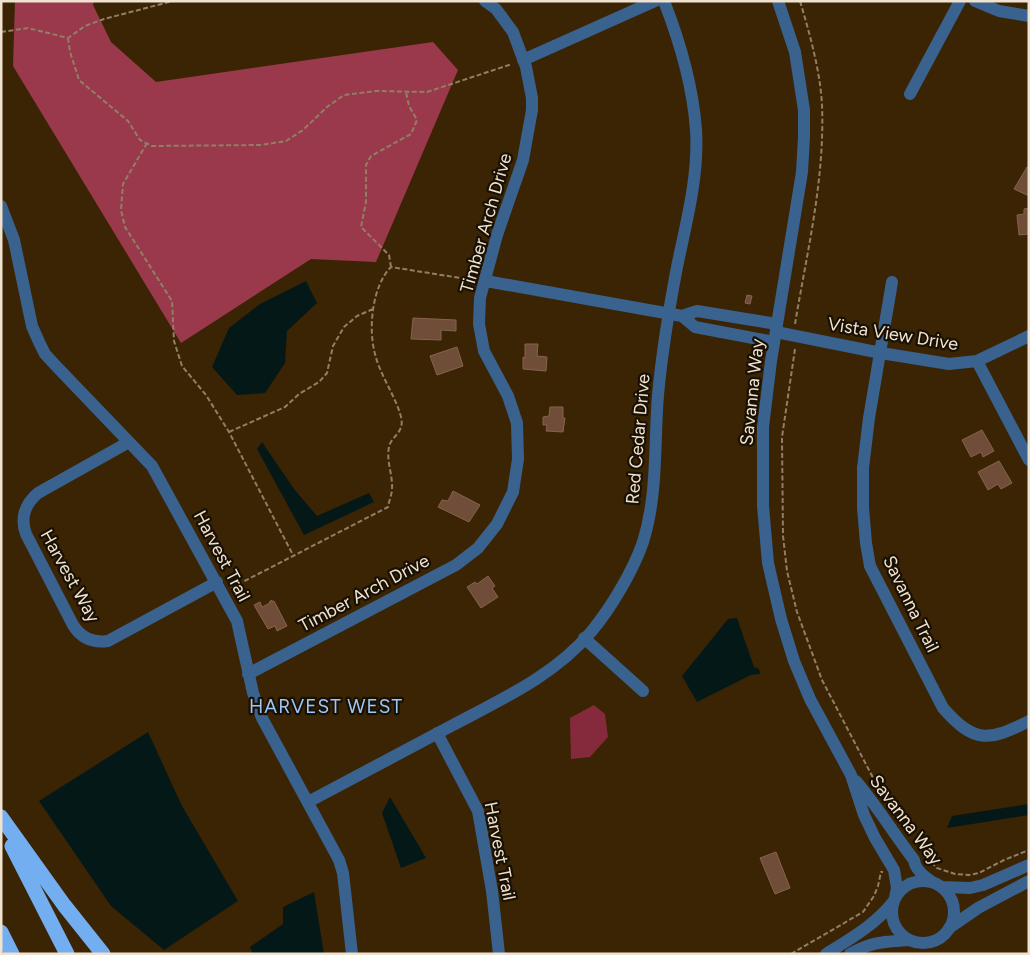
<svg xmlns="http://www.w3.org/2000/svg" width="1030" height="955" viewBox="0 0 1030 955" font-family="Figtree,sans-serif">
	<rect width="100%" height="100%" fill="#3a2404"/>
	<path fill="#842a3c" d="M594 705 605 714 608 737 590 757 571 759 570 718Z"/>
	<path fill="#9b394c" d="M15 1H94L93 5 111 42 156 82 433 42 458 70 376 262 311 259 181 343 13 66Z"/>
	<path fill="#051818" d="M306 281 317 303 287 331 285 363 265 393 237 395 212 367 229 328 260 304Z
		M262 442 294 489 317 516 369 493 374 502 304 535 257 449Z
		M737 618 754 667 759 669 760 674 751 675 697 702 682 676 728 619Z
		M148 732 182 806 238 901 164 950 111 906 39 801Z
		M390 797 426 858 401 868 382 813Z
		M1029 804V815L947 828 952 816Z
		M314 892 324 954H253L250 947 283 924V907Z"/>
	<path fill="#6f4d39" stroke="#86634e" d="M1027 167 1029 168V196L1014 189Z
		M1029 208V234L1019 235 1017 215 1024 214V209Z
		M747 295 752 296 750 304 745 303Z
		M413 318 456 320V331L441 330V340L411 339Z
		M525 344H538L537 356 547 357 546 371 523 369V357L525 358Z
		M457 347 463 366 437 375 430 356Z
		M550 407H563V418H565L563 432 546 431 547 425H543V417L549 416Z
		M982 430 994 451 983 457 981 452 971 457 962 440Z
		M999 461 1012 483 1001 489 998 484 988 490 978 472Z
		M453 491 480 505 469 522 438 507 442 500 448 501Z
		M488 576 495 586 492 588 498 597 481 608 467 587 475 582 477 584Z
		M272 600V602L274 601 287 626 277 631 275 626 268 629 254 605 260 602 262 607 270 603 269 602Z
		M776 852 790 888 775 894 760 858Z"/>
	<g fill="none" stroke-linecap="round" stroke-linejoin="round">
		<path stroke="#917f65" stroke-width="2" stroke-dasharray="5 2.5" stroke-linecap="butt" d="M1 32 28 28 68 38 85 26 104 19 173 1
			M68 38 70 52 79 80 128 121 140 140 152 146 261 145 286 141 303 130 327 107 344 95 376 91 427 92 512 64
			M147 143 123 184 121 210 125 227 172 301 174 341 182 366 206 395 229 432 293 555
			M391 267 389 255 361 227 366 202V165L371 156 411 134 417 120 409 106 406 92
			M795 324C807 252 825 179 822 105 820 70 810 35 800 1
			M795 349 782 437 783 536 787 571 797 612 822 680 882 795
			M229 432 285 407 299 394 319 382 327 373 333 346 344 327 357 316 373 309
			M231 588 388 507C389 501 392 494 392 489 393 475 386 461 389 447 391 436 405 433 401 417 396 397 380 375 375 354 368 329 372 286 391 267L473 280
			M926 857 937 868 955 874 969 875 979 873 1004 860 1029 850
			M791 954 863 912 874 896 878 886 881 872H883"/>
		<path stroke="#39628f" stroke-width="12" d="M975 1 999 11 1029 16
			M523 60 655 1
			M910 94 960 1
			M1 206 14 240 32 326 39 342 45 354 57 367 152 466 237 621 253 693 262 718 339 860 343 873 352 954
			M486 281 682 316 697 311 777 324
			M892 282 869 418 863 468V508L866 543 870 566 943 708C974 743 988 742 1029 721
			M682 316 695 327 774 342
			M776 332 881 353 949 364 977 361 1029 336
			M977 361 1029 460
			M129 442 38 493C25 504 20 518 26 534L73 625C81 638 93 643 108 641L217 582
			M584 638 643 691
			M248 674 456 565 478 548 497 524 513 492 518 459 517 423 508 396 484 351 479 324 480 298 497 235 523 160 532 110V98L526 67 513 32 496 9 485 1
			M437 733 478 811 492 891 499 954
			M308 802C357 776 405 750 453 725 502 699 555 675 591 632 611 608 633 571 643 542 658 494 654 444 658 395 662 352 669 309 677 267 686 223 699 176 696 130 693 87 680 42 664 1"/>
		<path stroke="#39628f" stroke-width="12" d="M778 1 795 52 804 110V137L802 172 771 361 763 427V506L768 563 781 619 794 661 810 699 851 775 864 815 875 838 894 870 897 888 895 898
			M856 781C877 806 894 834 914 860 915 870 926 878 934 883
			M892 912a31 31 0 1 1 62 0a31 31 0 1 1-62 0Z
			M941 887 970 888 983 885 1029 865
			M949 928 978 908 1029 881
			M826 954C850 939 875 925 893 902
			M850 954C873 941 884 942 909 940"/>
		<path stroke="#73aef0" stroke-width="15" d="M1 817 64 905 103 954
			M12 846 67 954
			M1 932 12 954"/>
	</g>
	<g text-anchor="middle" dominant-baseline="central" stroke-width="4.5" stroke-linejoin="round" paint-order="stroke">
		<g font-size="18" fill="#f0e2d0" stroke="#191004">
			<text transform="translate(486 223) rotate(-74)">Timber Arch Drive</text>
			<text transform="translate(893 334) rotate(9)">Vista View Drive</text>
			<text transform="translate(752 392) rotate(-84)">Savanna Way</text>
			<text transform="translate(638 439) rotate(-85)">Red Cedar Drive</text>
			<text transform="translate(222 556) rotate(62)">Harvest Trail</text>
			<text transform="translate(70 576) rotate(61)">Harvest Way</text>
			<text transform="translate(364 593) rotate(-28)">Timber Arch Drive</text>
			<text transform="translate(911 604) rotate(64)">Savanna Trail</text>
			<text transform="translate(906 820) rotate(53)">Savanna Way</text>
			<text transform="translate(500 851) rotate(79)">Harvest Trail</text>
		</g>
		<g font-size="19" letter-spacing="1" fill="#9ec7f6" stroke="#191004">
			<text x="326" y="706">HARVEST WEST</text>
		</g>
	</g>
	<rect width="1030" height="955" fill="none" stroke="#f0e2d0" stroke-width="5"/>
</svg>
